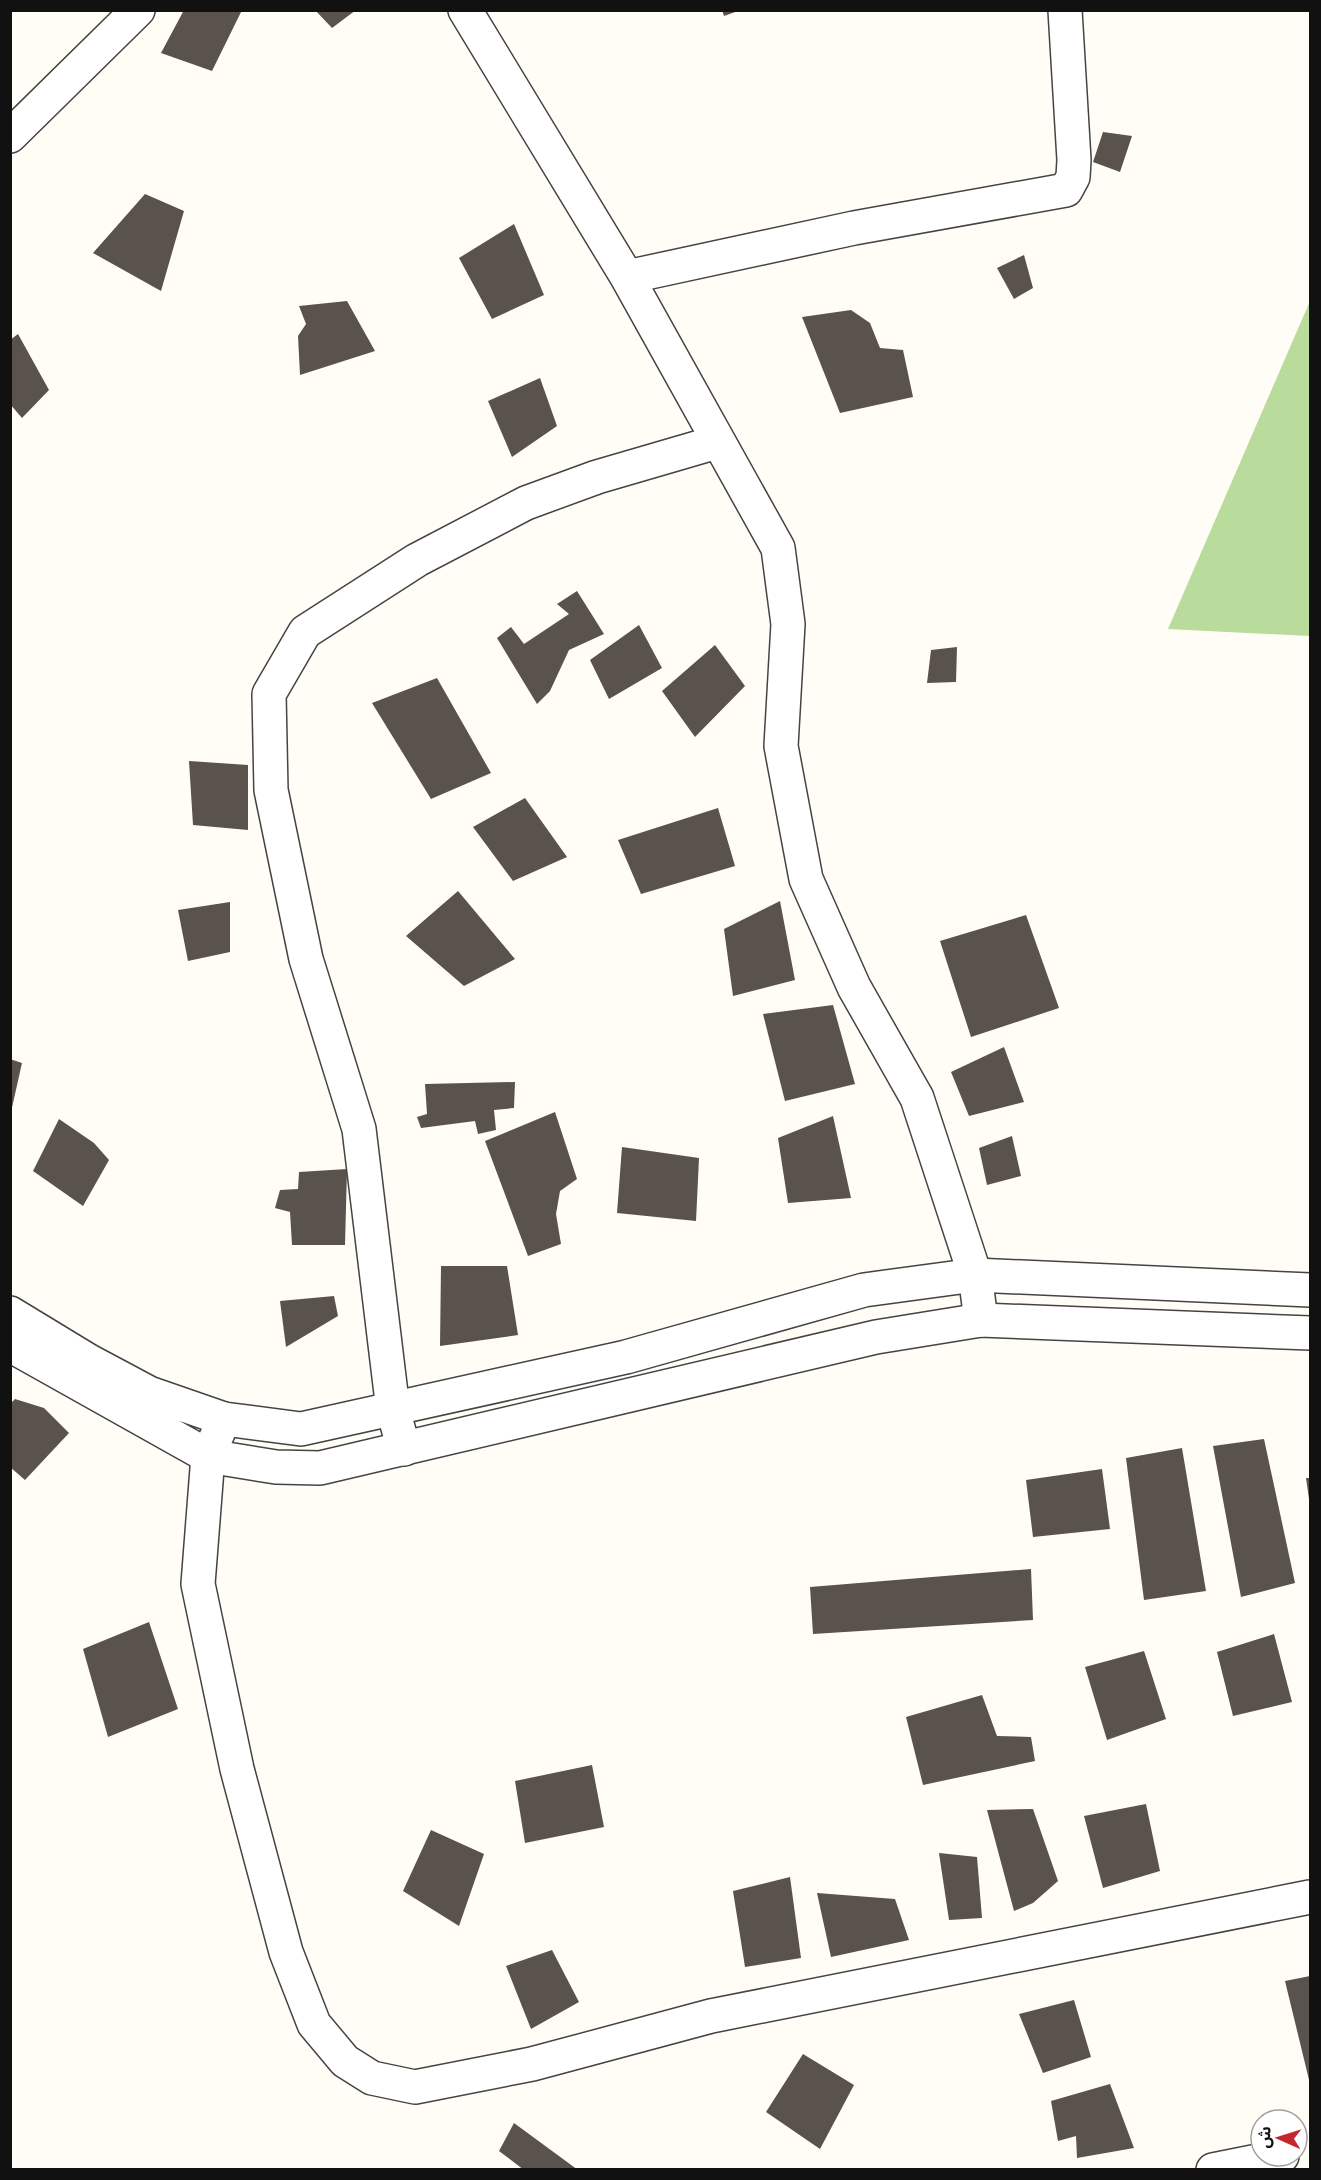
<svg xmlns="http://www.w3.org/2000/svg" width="1321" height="2180" viewBox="0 0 1321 2180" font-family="'Source Serif 4','Noto Sans Arabic',serif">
	<rect width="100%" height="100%" fill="#fffdf5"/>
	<path fill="#b9dc9c" d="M1310 301V636L1168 629Z"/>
	<path fill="#5a524d" d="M184 10H242L212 71 161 53Z
		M315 10H356L332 28Z
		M722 10H738V11L724 16Z
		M1103 132 1132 136 1120 172 1093 162Z
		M145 194 184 211 161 291 93 253Z
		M514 224 544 295 492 319 459 258Z
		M1024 255 1033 288 1014 299 997 268Z
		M347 301 375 351 300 375 298 336 306 324 299 306Z
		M851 310 870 323 880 348 903 350 913 397 840 413 802 317Z
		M18 334 49 390 22 418 10 404V340Z
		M540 378 557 426 512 457 488 401Z
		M577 591 604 634 569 650 550 691 537 704 497 638 511 627 524 644 569 614 557 604Z
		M639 625 662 668 609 699 590 660Z
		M715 645 745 686 695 737 662 691Z
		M957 647 956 682 927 683 931 650Z
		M437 678 491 773 431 799 372 703Z
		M189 761 248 765V830L193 825Z
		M525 798 567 857 513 881 473 827Z
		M718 808 735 866 641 894 618 840Z
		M458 891 515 959 464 986 406 936Z
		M780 901 795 980 733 996 724 929Z
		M230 902V952L188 961 178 910Z
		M1026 915 1059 1008 971 1037 940 941Z
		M833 1005 855 1084 785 1101 763 1014Z
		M1004 1047 1024 1102 969 1116 951 1072Z
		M10 1059 22 1063 11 1112H10Z
		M515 1082 514 1108 494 1110 496 1130 478 1134 475 1121 421 1128 417 1117 427 1114 425 1084Z
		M555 1112 577 1179 560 1191 556 1214 561 1244 528 1256 485 1141Z
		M833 1116 851 1198 788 1203 778 1138Z
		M59 1119 94 1143 109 1160 83 1206 33 1171Z
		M1012 1136 1021 1176 987 1185 979 1148Z
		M622 1147 699 1158 696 1221 617 1213Z
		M347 1169 345 1245H292L290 1212 275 1208 280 1190 298 1189 299 1172Z
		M441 1266H507L518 1335 440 1346Z
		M334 1296 338 1316 286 1347 280 1301Z
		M15 1399 44 1408 69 1433 25 1480 10 1467V1404Z
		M1264 1439 1295 1583 1241 1597 1213 1446Z
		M1182 1448 1206 1591 1144 1600 1126 1458Z
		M1102 1469 1110 1529 1033 1537 1026 1480Z
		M1306 1478H1310V1498L1309 1499Z
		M1031 1569 1033 1620 813 1634 810 1587Z
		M149 1622 178 1709 108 1737 83 1649Z
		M1274 1634 1292 1702 1233 1716 1217 1652Z
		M1144 1651 1166 1719 1107 1740 1085 1667Z
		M982 1695 997 1736 1031 1737 1035 1761 923 1785 906 1717Z
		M592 1765 604 1827 525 1843 515 1781Z
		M1146 1804 1160 1871 1103 1888 1084 1816Z
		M1033 1809 1058 1881 1033 1903 1014 1911 987 1810Z
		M431 1830 484 1854 459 1926 403 1891Z
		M939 1853 977 1857 982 1918 949 1920Z
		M790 1877 801 1958 745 1967 733 1891Z
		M817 1893 895 1899 909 1940 831 1957Z
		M552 1950 579 2002 531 2029 506 1966Z
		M1310 1976V2084L1285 1981Z
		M1074 2000 1091 2057 1043 2073 1019 2014Z
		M803 2054 854 2085 820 2149 766 2112Z
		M1110 2084 1134 2148 1077 2158 1076 2136 1058 2141 1051 2101Z
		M514 2123 578 2170H524L499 2151Z"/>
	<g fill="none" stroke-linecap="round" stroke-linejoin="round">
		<g stroke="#444" stroke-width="36">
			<path id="minor" d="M465 10 627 277 778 548 788 624 781 746 806 879 854 987 917 1098 975 1275 981 1320
				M10 136 138 10
				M627 277 854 228 1066 190 1073 177 1074 160 1065 10
				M224 1419 208 1456 198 1584 237 1769 286 1952 314 2024 345 2061 372 2078 415 2087 532 2064 711 2016 1310 1897
				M404 1449 393 1410 359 1129 306 959 271 790 269 694 305 632 417 560 526 503 597 477 717 442
				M1213 2170 1282 2156"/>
		</g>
		<g stroke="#444" stroke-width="36">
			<path id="tertiary" d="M10 1313 89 1361 149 1393 224 1419 301 1429 626 1357 864 1290 975 1275 1310 1290
				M10 1345 208 1456 276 1467 320 1468 876 1337 981 1320 1310 1333"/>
		</g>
		<use href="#minor" stroke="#fff" stroke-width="33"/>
		<use href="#tertiary" stroke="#fff" stroke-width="33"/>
	</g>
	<rect width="1321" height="2180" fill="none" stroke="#111111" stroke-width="24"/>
	<g transform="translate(1279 2138) rotate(273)"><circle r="28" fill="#ffffff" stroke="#a0a0a0" stroke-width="1.5"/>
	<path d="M0-4.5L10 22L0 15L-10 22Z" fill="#c4262e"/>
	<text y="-9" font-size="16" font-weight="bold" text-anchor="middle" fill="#111111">ش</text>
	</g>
</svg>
